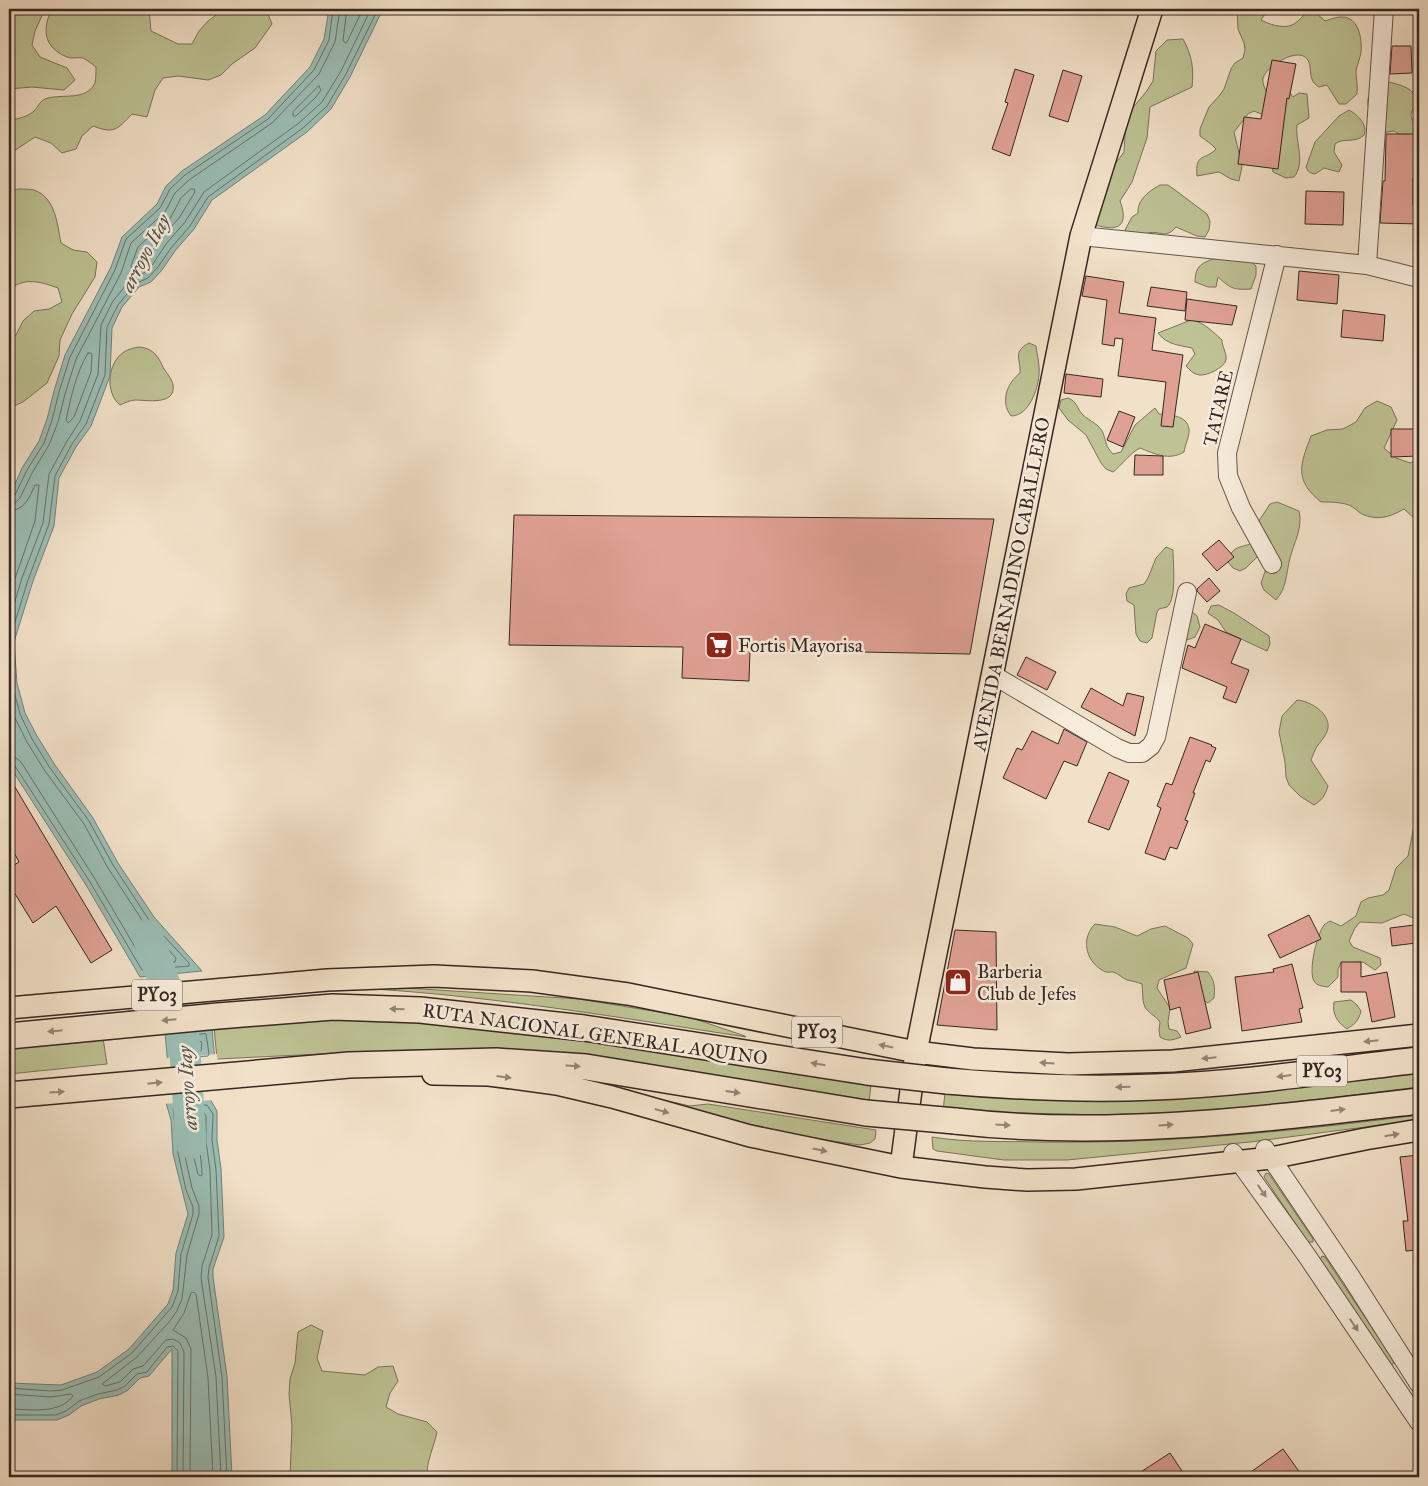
<svg xmlns="http://www.w3.org/2000/svg" width="1428" height="1486" viewBox="0 0 1428 1486" font-family="'IM FELL Great Primer',serif">
	<rect width="100%" height="100%" fill="#f2e1c9"/>
	<filter id="stains"><feTurbulence type="fractalNoise" baseFrequency=".004" numOctaves="4"/><feColorMatrix values="0 0 0 0 .2 0 0 0 0 .09 0 0 0 0 .02 0 0 0 .5 -.17"/></filter>
	<radialGradient id="worn" r=".72"><stop offset=".6" stop-color="#630" stop-opacity="0"/><stop offset="1" stop-color="#630" stop-opacity=".3"/></radialGradient>
	<path fill="#bec294" stroke="#7a745a" d="M9 9H45L35 31 32 45 40 57 67 68 75 80 64 90 32 87 9 89Z
		M52 9H149L151 31 178 44H192L199 31 208 21 224 9H266L272 24 255 48 232 64 221 75 208 80 178 76 163 78 155 90 147 117 132 114C117 130 114 134 93 126L82 136 76 149 62 153 51 143 35 137 11 153 9 157V120C18 119 27 117 34 111 38 107 40 101 45 99 60 93 86 102 95 83 96 79 96 71 96 67 92 64 87 60 83 58 78 57 72 59 67 57 43 47 42 29 52 9Z
		M1237 9H1268L1261 20C1268 24 1283 29 1292 25 1306 18 1306 2 1325 21 1331 19 1341 15 1348 18 1360 23 1362 41 1361 52 1360 59 1357 65 1356 71 1356 79 1358 86 1357 94L1346 104H1339L1327 85 1319 87C1305 79 1315 65 1305 57 1294 49 1266 67 1263 78 1262 83 1265 89 1267 93L1288 90 1293 97 1299 93 1307 94 1309 118 1297 125C1295 142 1306 163 1294 177L1286 178 1273 172 1270 155 1268 117 1254 111 1248 114 1234 132 1242 166 1239 181 1231 179 1219 172 1197 176C1195 152 1205 161 1216 149 1211 143 1206 141 1200 136V129L1209 107 1219 96 1224 89 1231 69 1235 63 1243 58 1245 50 1244 43 1238 29Z
		M1183 39C1192 55 1194 69 1192 87L1150 107 1147 138 1132 182 1120 201C1131 230 1113 232 1091 223L1102 182 1124 152 1126 116 1146 92 1153 81 1156 51 1167 40Z
		M1389 82C1401 85 1415 88 1417 102 1405 120 1414 116 1418 133L1415 140 1401 135 1394 131 1382 133C1368 110 1356 93 1389 82Z
		M1349 110C1358 115 1368 125 1364 135 1355 144 1343 137 1335 144L1334 152 1342 165 1339 172 1324 168 1315 174C1310 173 1308 172 1306 167L1315 142 1339 116Z
		M1160 185H1168L1175 190 1207 214 1210 221 1209 230 1205 237 1197 236 1176 227C1165 240 1160 230 1148 233 1144 235 1140 238 1136 240L1129 237 1125 230 1132 217 1138 213C1137 200 1149 191 1160 185Z
		M18 189C23 189 29 189 34 190 56 198 57 224 61 243L73 250 87 252 97 262 95 277 72 314 60 340 59 356 47 383 23 402 9 408V343L16 335 23 321 34 311 49 309 62 302 58 288C42 282 22 276 9 291V192Z
		M1220 257C1231 257 1239 263 1250 261L1256 266V275L1251 289C1234 290 1231 289 1218 277L1216 287H1208L1195 282C1195 263 1205 262 1220 257Z
		M1191 320C1204 322 1213 332 1222 340 1222 347 1227 353 1226 360 1224 368 1207 376 1199 375 1193 374 1190 370 1186 366L1195 354 1192 348C1179 345 1167 345 1158 333Z
		M1029 343 1036 346C1037 355 1040 365 1039 375 1038 389 1029 416 1011 416 1000 402 1007 383 1020 373 1021 359 1012 352 1029 343Z
		M139 347C151 348 157 354 162 365 165 372 172 378 173 385 176 406 146 400 135 400 130 400 125 403 120 405 105 393 107 363 124 352 128 349 134 348 139 347Z
		M1068 398C1078 402 1076 408 1083 415 1090 421 1100 425 1103 433 1107 443 1105 446 1113 454L1121 452 1135 425 1155 408 1159 414C1170 415 1187 415 1189 429 1190 435 1185 445 1184 452 1169 461 1155 454 1140 448 1130 453 1122 465 1113 472L1106 469 1101 463 1086 435 1068 420 1059 408 1061 400Z
		M1377 401 1391 407 1397 420 1384 448 1396 458 1410 463 1414 461 1419 470V527L1415 519 1404 509C1390 517 1378 521 1362 514 1358 512 1354 507 1349 505 1340 502 1330 502 1321 502 1294 480 1300 465 1311 436L1327 430 1343 429 1356 422 1365 408Z
		M1277 502 1299 511C1303 528 1294 542 1290 558 1286 573 1287 588 1276 600L1264 590 1261 583 1268 563 1264 556 1257 557 1246 568 1240 571 1233 568 1228 562C1232 543 1243 549 1257 541L1253 530 1270 504Z
		M1166 547 1173 550C1173 563 1177 599 1167 607L1159 609 1157 612 1152 638 1147 643 1140 641 1136 634 1134 605 1127 601 1126 594 1129 588 1144 584 1148 578 1156 558Z
		M1219 605 1234 613 1269 636 1270 644 1267 651 1226 632 1218 620 1208 613 1211 606Z
		M1191 611 1197 616 1200 627 1195 637 1187 640 1180 637Z
		M1297 700C1310 701 1330 713 1328 728 1327 734 1322 740 1318 745 1315 749 1313 755 1311 760L1328 786C1325 796 1322 800 1314 805L1300 796 1289 785 1286 777 1285 762 1279 732 1282 716Z
		M1417 811 1419 812V950L1414 942 1418 928V920L1404 914 1382 923 1360 922 1355 928 1349 941 1353 947 1380 958 1381 965 1375 970 1363 962 1341 963 1338 969V977L1328 987C1322 986 1317 986 1314 981 1308 971 1317 934 1324 925 1325 924 1328 922 1330 921L1341 926 1356 916 1361 902 1368 898 1383 895 1389 890 1396 868 1408 856Z
		M1095 924 1115 927 1137 936 1151 929 1165 926 1188 938 1193 944 1186 968 1159 980 1157 988 1170 1008 1168 1022 1169 1029 1177 1031 1181 1037C1173 1040 1168 1042 1160 1037L1159 1030 1160 1022C1156 1016 1147 1012 1145 1007 1142 1001 1143 991 1142 984 1137 982 1132 981 1127 980 1122 978 1118 973 1113 972 1109 972 1106 973 1102 970 1085 960 1081 938 1095 924Z
		M1194 971 1208 972C1215 981 1215 987 1214 998L1208 1003 1201 999 1194 979Z
		M406 988 579 999 689 1017 745 1036 746 1037C622 1018 499 997 374 989Z
		M1351 1000 1357 1005 1361 1011C1359 1020 1355 1024 1347 1029 1337 1022 1332 1014 1334 1002Z
		M383 1019 579 1038 871 1085 869 1102 448 1051 320 1054 217 1059 214 1027 311 1020Z
		M103 1038 107 1064 9 1074V1046Z
		M1419 1070V1087L1221 1111 1101 1115 943 1111 945 1093Z
		M619 1090 690 1106 708 1104 876 1130 875 1139 870 1143 860 1145 804 1137 743 1125Z
		M1419 1115V1120L1250 1142 1067 1160H1004L937 1151 933 1149 932 1137C968 1143 1006 1141 1042 1142 1169 1144 1294 1131 1419 1115Z
		M1266 1173 1269 1174 1313 1239V1242H1308L1264 1177Z
		M1322 1256 1325 1257 1394 1361 1393 1364 1391 1365 1320 1260Z
		M311 1325 323 1331 317 1358 322 1371 365 1375 378 1367 393 1366 398 1381 390 1393 386 1407 398 1414 427 1422 437 1432C434 1447 426 1462 427 1477H290L292 1426 289 1394 290 1379 295 1363 298 1332Z"/>
	<path fill="#9bbeb5" stroke="#73827a" d="M329 9H383L350 77 331 109 307 132 212 200 194 229 175 251 162 270 151 282 139 287 122 307 112 328 110 376 91 426 76 447 59 478 54 526 33 581 14 642 17 683 25 713 37 736 55 765 93 818 118 863 154 917 202 971 140 977 86 885 9 765V498L22 468 39 441 47 419 54 391 65 355 111 267 122 237 157 204 166 186 182 171 265 115 310 67 324 39Z
		M212 1028 215 1061 168 1065 165 1033Z
		M210 1099 217 1111V1140L221 1169 224 1237 213 1269V1277L227 1376 232 1477H172V1349L149 1376 140 1378 128 1390 119 1395 99 1399 81 1406 69 1415 57 1420H9V1383L61 1385 97 1372 129 1349 168 1304 173 1290 176 1253 188 1214 173 1154 171 1120 166 1103Z"/>
	<path fill="#f2e1c9" d="M86 986 89 988 86 991 9 999V993Z
		M217 1054 218 1061 216 1064 169 1067 166 1065 165 1058Z
		M209 1097 213 1100 164 1104V1103L166 1100Z"/>
	<g fill="none" stroke-linecap="round" stroke-linejoin="round">
		<path stroke="#69726b" stroke-width="1" d="M347 9 343 40 345 43 347 42 363 9
			M319 86 321 90 316 97 296 116H293V112Z
			M191 189H194L195 192 179 218 160 239 147 259 140 267 132 269 131 266 138 247 171 217 181 198Z
			M88 353H91L92 355 91 372 74 417 68 423 66 420C71 397 76 373 88 353Z
			M9 497 15 495 27 470 44 443 52 420 59 392 70 357 115 270 126 239 160 208 170 189 185 175 268 119 314 70 329 40 333 9
			M9 504 15 503 20 498 32 473 49 445 58 422 65 394 76 359 121 273 131 243 165 212 175 193 189 180 272 123 319 74 335 42 340 9
			M9 511C25 510 29 498 35 485H39L35 521 9 596
			M9 621 22 578 43 523 49 474 67 441 80 421 98 374 101 325 113 301 131 279 144 273 153 264 166 244 185 222 204 192 299 123 322 102 341 71 371 9
			M9 695 15 718 27 742 45 771 84 824 108 868 144 923 176 958 175 962 145 964 95 879 21 762 16 758 9 757
			M9 763 15 766 90 882 142 970 189 966V963L149 920 113 865 89 821 50 768 32 739 20 714 12 684 9 641 28 580 49 524 55 476 72 444 86 424 105 375 107 327 118 305 135 284 148 278 158 267 171 248 190 226 208 197 303 128 327 106 346 74 378 9
			M136 928H139L160 952V956H149L135 931Z
			M206 1034 209 1054 208 1056 173 1058 171 1037Z
			M200 1041 202 1043 201 1051 180 1052 178 1051 177 1045 179 1043Z
			M197 1119 199 1121V1142L202 1171V1175L200 1176 198 1174 192 1150 190 1122 191 1120Z
			M9 1388 51 1391 62 1390 99 1377 132 1353 172 1307 178 1291 181 1254 193 1214V1207L186 1190 178 1153 173 1109 175 1107 207 1105 213 1114 212 1140 216 1170 219 1236 209 1268 208 1277 222 1377 227 1477
			M9 1394 51 1397 71 1394 73 1396C59 1415 29 1409 9 1409
			M9 1415H56L66 1411 79 1401 98 1394 117 1390 125 1386 137 1374 147 1372 167 1347 173 1346 178 1351 177 1477
			M183 1477 184 1352 180 1343 173 1339 166 1340 143 1366 133 1369 120 1382 105 1386 102 1384 137 1357 169 1322 177 1311 182 1299 187 1255 199 1214V1206L192 1188 184 1152 181 1115 183 1113 203 1111 206 1116V1141L210 1170 212 1235 202 1266 201 1278 216 1377 221 1477
			M190 1477 191 1349 186 1338 173 1330 184 1313 191 1293 194 1292 196 1294 208 1378 213 1477"/>
		<path stroke="#9bbeb5" stroke-width="31" d="M147 935 184 1037 191 1143"/>
	</g>
	<path fill="#e0a195" stroke="#372721" d="M1392 46H1411L1412 73 1390 74Z
		M1272 60 1296 64 1289 99 1287 98 1278 169 1238 164 1244 117 1261 119Z
		M1015 69 1034 75 1010 156 992 149 1008 103 1005 102Z
		M1063 70 1082 76 1068 122 1049 116Z
		M1386 134H1419V178H1413V205H1419V224L1380 223 1383 181H1385Z
		M1306 191 1344 192 1343 225 1305 224Z
		M1299 271 1339 275 1337 304 1297 300Z
		M1086 276 1124 282 1119 313 1156 318 1152 350 1183 355 1173 427 1161 426 1166 382 1118 376 1123 339 1115 338 1114 346 1102 344 1107 300 1082 296Z
		M1151 287 1187 292 1185 311 1147 306Z
		M1187 299 1237 306 1232 325 1185 320Z
		M1343 310 1385 315 1383 341 1341 337Z
		M1066 374 1103 379 1101 397 1064 393Z
		M1119 411 1135 417 1123 447 1107 440Z
		M1391 429H1419V456L1391 457Z
		M1135 455 1163 456V475H1134Z
		M514 515 994 519 970 654 750 650 749 681 682 678 683 647 509 645Z
		M1219 540 1234 557 1217 571 1202 554Z
		M1209 578 1220 591 1207 602 1197 591V589Z
		M1205 624 1241 639 1231 663 1249 670 1236 703 1223 698 1227 687 1182 668 1188 645 1195 648Z
		M1026 657 1056 672 1047 690 1017 675Z
		M1091 688 1123 706 1127 693 1144 697 1135 736 1081 707Z
		M1064 729 1087 742 1077 766 1064 761 1046 799 1003 778 1017 748 1022 750 1032 731 1058 744Z
		M1190 737 1212 745 1211 746 1216 748 1210 762 1206 760 1193 793H1195L1185 820 1188 821 1177 849 1170 847 1165 860 1145 853 1161 808 1157 806 1166 783 1172 785Z
		M1109 772 1129 781 1109 830 1088 822Z
		M9 777 112 950 91 963 56 906 33 923 9 884V868L19 862 9 843Z
		M1309 915 1321 939 1280 958 1268 935Z
		M1414 925 1416 943 1392 946 1390 928Z
		M955 930 996 932 997 1030 937 1025Z
		M1341 962H1361V977L1387 972 1395 1017 1372 1022 1366 992H1341Z
		M1292 964 1303 1008 1299 1009 1302 1022 1242 1031 1235 977 1274 972 1273 969Z
		M1198 972 1211 1028 1186 1034 1180 1007 1170 1010 1164 980Z
		M1419 1155V1250L1406 1251 1403 1221H1408L1400 1157Z
		M1283 1449 1303 1477H1244Z
		M1170 1453 1186 1477H1133Z"/>
	<g fill="none" stroke-linecap="round" stroke-linejoin="round">
		<g stroke="#66564b" stroke-width="20">
			<path id="minor" d="M1081 236 1367 265 1419 278
				M1367 265 1384 9
				M1272 564 1241 508 1228 476 1227 453 1277 255
				M993 675 1117 748 1129 753H1142L1151 746 1156 737 1187 592
				M1265 1149 1351 1277 1419 1384
				M1233 1153 1307 1256 1419 1422"/>
		</g>
		<g stroke="#372721" stroke-width="24">
			<path id="major" d="M9 1008 327 980 434 976 532 981 628 994 916 1052 973 1059 1068 1064 1173 1061 1419 1035
				M433 1074 489 1075 557 1084 612 1097 750 1136 901 1167 985 1177 1027 1180 1076 1179 1271 1158 1365 1139 1419 1130
				M901 1167 916 1052 1081 236 1152 9"/>
		</g>
		<g stroke="#372721" stroke-width="28">
			<path id="highway" d="M9 1036 218 1016 333 1007 420 1010 584 1028 867 1072
				M947 1081C1016 1087 1086 1090 1155 1087 1243 1084 1332 1070 1419 1060
				M9 1095 349 1065 496 1061 586 1067 866 1113
				M955 1121C1109 1139 1265 1119 1419 1101"/>
		</g>
		<use href="#minor" stroke="#f7ecdc" stroke-width="18"/>
		<use href="#major" stroke="#f2e1c9" stroke-width="21"/>
		<use href="#highway" stroke="#f2e1c9" stroke-width="25"/>
		<g stroke="#372721" stroke-width="28" stroke-linecap="butt">
			<path id="highway-bridge" d="M867 1072 947 1081
				M866 1113 955 1121"/>
		</g>
		<use href="#highway-bridge" stroke="#f2e1c9" stroke-width="25"/>
	</g>
	<defs><path id="oneway-solid" d="M-6-.8H1V-3.2L6.5 0L1 3.2V.8H-6Z" transform="scale(1.25)"/></defs>
	<g fill="#948475">
		<use href="#oneway-solid" transform="translate(397 1009) rotate(-178)"/>
		<use href="#oneway-solid" transform="translate(169 1020) rotate(175)"/>
		<use href="#oneway-solid" transform="translate(55 1031) rotate(174)"/>
		<use href="#oneway-solid" transform="translate(1371 1041) rotate(174)"/>
		<use href="#oneway-solid" transform="translate(886 1046) rotate(-169)"/>
		<use href="#oneway-solid" transform="translate(1209 1058) rotate(174)"/>
		<use href="#oneway-solid" transform="translate(1047 1063) rotate(-177)"/>
		<use href="#oneway-solid" transform="translate(818 1064) rotate(-171)"/>
		<use href="#oneway-solid" transform="translate(573 1066) rotate(4)"/>
		<use href="#oneway-solid" transform="translate(1284 1076) rotate(173)"/>
		<use href="#oneway-solid" transform="translate(504 1077) rotate(7)"/>
		<use href="#oneway-solid" transform="translate(155 1083) rotate(-6)"/>
		<use href="#oneway-solid" transform="translate(1123 1087) rotate(179)"/>
		<use href="#oneway-solid" transform="translate(57 1092) rotate(-4)"/>
		<use href="#oneway-solid" transform="translate(733 1092) rotate(8)"/>
		<use href="#oneway-solid" transform="translate(1338 1110) rotate(-7)"/>
		<use href="#oneway-solid" transform="translate(662 1111) rotate(16)"/>
		<use href="#oneway-solid" transform="translate(1003 1125) rotate(3)"/>
		<use href="#oneway-solid" transform="translate(1166 1125) rotate(-3)"/>
		<use href="#oneway-solid" transform="translate(1392 1135) rotate(-9)"/>
		<use href="#oneway-solid" transform="translate(820 1150) rotate(12)"/>
	</g>
	<g fill="#978a7e">
		<use href="#oneway-solid" transform="translate(1262 1191) rotate(55)"/>
		<use href="#oneway-solid" transform="translate(1354 1325) rotate(56)"/>
	</g>
	<defs>
		<g id="supermarket-square" transform="scale(1.4375)"><rect x="-9" y="-9" width="18" height="18" rx="4" fill="#8f2418" stroke="#f7ecdc"/><path d="M-6-5.5h2.5l.6 2H6L4.5 2H-2.5L-4.4-4H-6ZM-1.5 3.2a1.3 1.3 0 1 0 .1 0ZM3 3.2a1.3 1.3 0 1 0 .1 0Z" fill="#fff"/></g>
		<g id="shop-square" transform="scale(1.4375)"><rect x="-9" y="-9" width="18" height="18" rx="4" fill="#8f2418" stroke="#f7ecdc"/><path d="M-5-2.5h2.3a2.7 3.5 0 0 1 5.4 0H5L5.5 6h-11ZM-1.5-2.5h3a1.5 2.3 0 0 0-3 0Z" fill="#fff"/></g>
	</defs>
	<g fill-rule="evenodd">
		<use href="#supermarket-square" x="719" y="645"/>
		<use href="#shop-square" x="958" y="982"/>
	</g>
	<g text-anchor="middle" dominant-baseline="central" stroke-width="5" stroke-linejoin="round" paint-order="stroke">
		<g fill="#f7ecdc" stroke="#716259" stroke-width="1">
			<rect x="132" y="979.5" width="50" height="31" rx="4"/>
			<rect x="792" y="1016.5" width="50" height="31" rx="4"/>
			<rect x="1297" y="1055.5" width="50" height="31" rx="4"/>
		</g>
		<g font-size="18" font-weight="bold" fill="#372721">
			<text x="157" y="995">PY03</text>
			<text x="817" y="1032">PY03</text>
			<text x="1322" y="1071">PY03</text>
		</g>
		<g font-size="19" fill="#372721" stroke="#f7ecdc">
			<text transform="translate(1218 408) rotate(-77)">TATARE</text>
			<text transform="translate(1011 584) rotate(-79)">AVENIDA BERNADINO CABALLERO</text>
			<text transform="translate(595 1034) rotate(8)">RUTA NACIONAL GENERAL AQUINO</text>
		</g>
		<g font-size="19" fill="#372721" stroke="#f7ecdc" text-anchor="start">
			<text x="738" y="645">Fortis Mayorisa</text>
			<text x="977" y="971">Barberia<tspan x="977" dy="22">Club de Jefes</tspan></text>
		</g>
		<g font-size="20" font-style="italic" fill="#55544d" stroke="#f7ecdc">
			<text transform="translate(145 253) rotate(-62)">arroyo Itay</text>
			<text transform="translate(187 1088) rotate(-94)">arroyo Itay</text>
		</g>
	</g>
	<rect width="1428" height="1486" fill="none" stroke="#f2e1c9" stroke-width="30"/>
	<rect x="10" y="10" width="1408" height="1466" fill="none" stroke="#372721" stroke-width="2.5"/>
	<rect x="15" y="15" width="1398" height="1456" fill="none" stroke="#372721"/>
	<rect width="100%" height="100%" filter="url(#stains)"/>
	<rect width="100%" height="100%" fill="url(#worn)"/>
</svg>
